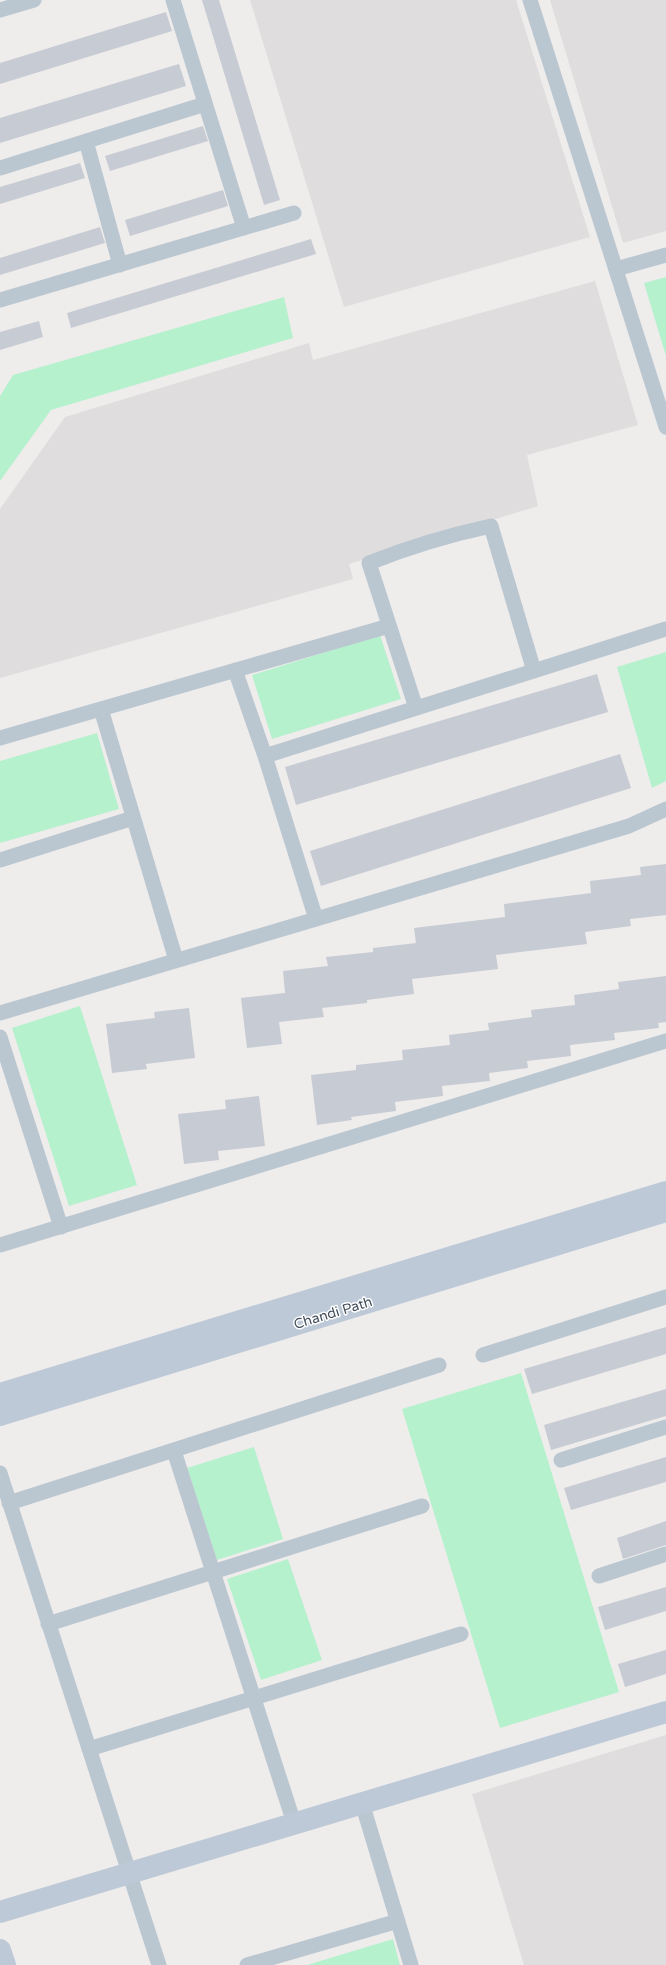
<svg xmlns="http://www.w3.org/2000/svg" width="666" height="1965" viewBox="0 0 666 1965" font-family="'Varela Round',sans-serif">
	<rect width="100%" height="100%" fill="#efecec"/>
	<path fill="#e0ddde" d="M250 0H516L590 237 344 307Z
		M550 0H666V231L623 243Z
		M595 281 638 425 527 455 538 506 349 564 353 579 0 678V509L65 417 309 343 313 360Z
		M666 1735V1965H524L472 1794Z"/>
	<path fill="#b6f1cd" d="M666 277V356L644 283Z
		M284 297 293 338 51 410 0 481V396L13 375Z
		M380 635 401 699 272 739 252 675Z
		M666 652V781L652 788 617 667Z
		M97 733 119 809 0 843V761Z
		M80 1006 137 1185 69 1206 12 1028Z
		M521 1373 619 1692 500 1728 402 1409Z
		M254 1447 283 1539 217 1560 187 1468Z
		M288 1559 322 1660 261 1680 227 1579Z
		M393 1939 400 1965H307Z"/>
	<path fill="#c7cbd3" d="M202 0H219L280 200 264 205Z
		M166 12 172 31 0 84V63Z
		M179 64 186 86 0 143V118Z
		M203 126 208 141 110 171 105 156Z
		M80 163 85 178 0 204V187Z
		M223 190 228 206 130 236 125 220Z
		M100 227 105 243 0 275V258Z
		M311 239 316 254 71 328 67 313Z
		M39 321 43 337 0 350V332Z
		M597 674 608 712 296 805 285 767Z
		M620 754 631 788 321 886 310 851Z
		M666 864V915L630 919 631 926 585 932 587 944 496 955 498 969 412 979 414 994 367 1000V1003L322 1008 324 1017 279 1022 282 1044 247 1048 241 998 285 993 283 971 328 966 326 957 373 952V948L416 943 414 928 505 917 504 904 591 893 590 881 641 875 640 867Z
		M666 976V1022L658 1023 659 1028 614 1033 615 1040 570 1045 571 1056 527 1061 528 1068 489 1073 490 1081 442 1086 443 1096 395 1102 396 1111 351 1117 352 1120 317 1125 311 1075 356 1070V1065L403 1060 402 1050 450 1045 449 1035 489 1030 488 1023 532 1017 531 1010 575 1005 574 995 619 989 618 982Z
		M189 1008 195 1058 146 1064 147 1069 112 1073 106 1024 155 1018 154 1012Z
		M259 1096 265 1146 218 1151 219 1160 184 1164 178 1114 226 1109 225 1100Z
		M666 1327V1354L532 1394 524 1369Z
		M666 1389V1416L551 1450 544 1425Z
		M666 1457V1482L571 1510 564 1488Z
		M666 1521V1545L623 1559 617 1538Z
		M666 1587V1611L605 1630 598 1607Z
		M666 1650V1674L625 1687 618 1664Z"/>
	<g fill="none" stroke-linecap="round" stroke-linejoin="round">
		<path stroke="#bbc7d0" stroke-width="15" d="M173 0 244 228
			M530 0 666 427
			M0 10 34 0
			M86 141 120 265
			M0 168 205 104
			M616 269 666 255
			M0 300 294 213
			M235 670 265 756 316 919
			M416 708 369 563C409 547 449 535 491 526L534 671
			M101 709 176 960
			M0 738 389 626
			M265 756 666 629
			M0 860 133 818
			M0 1013 629 826 666 809
			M0 1037 61 1227
			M0 1245 666 1041
			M483 1355 666 1297
			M174 1451 294 1823
			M561 1460 666 1427
			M0 1473 159 1965
			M9 1503 439 1365
			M599 1576 666 1554
			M48 1624 422 1506
			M89 1749 461 1634
			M362 1803 411 1965
			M247 1965 398 1921"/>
		<path stroke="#bdc9d7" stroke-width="22" d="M0 1394 666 1192
			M0 1415 666 1211
			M0 1912 666 1712
			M0 1950 5 1965"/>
	</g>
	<g text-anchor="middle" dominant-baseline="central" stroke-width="3" stroke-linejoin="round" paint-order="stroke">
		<g font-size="14" fill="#43505b" stroke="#fff">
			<text transform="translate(333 1313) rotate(-17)">Chandi Path</text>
		</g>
	</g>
</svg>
